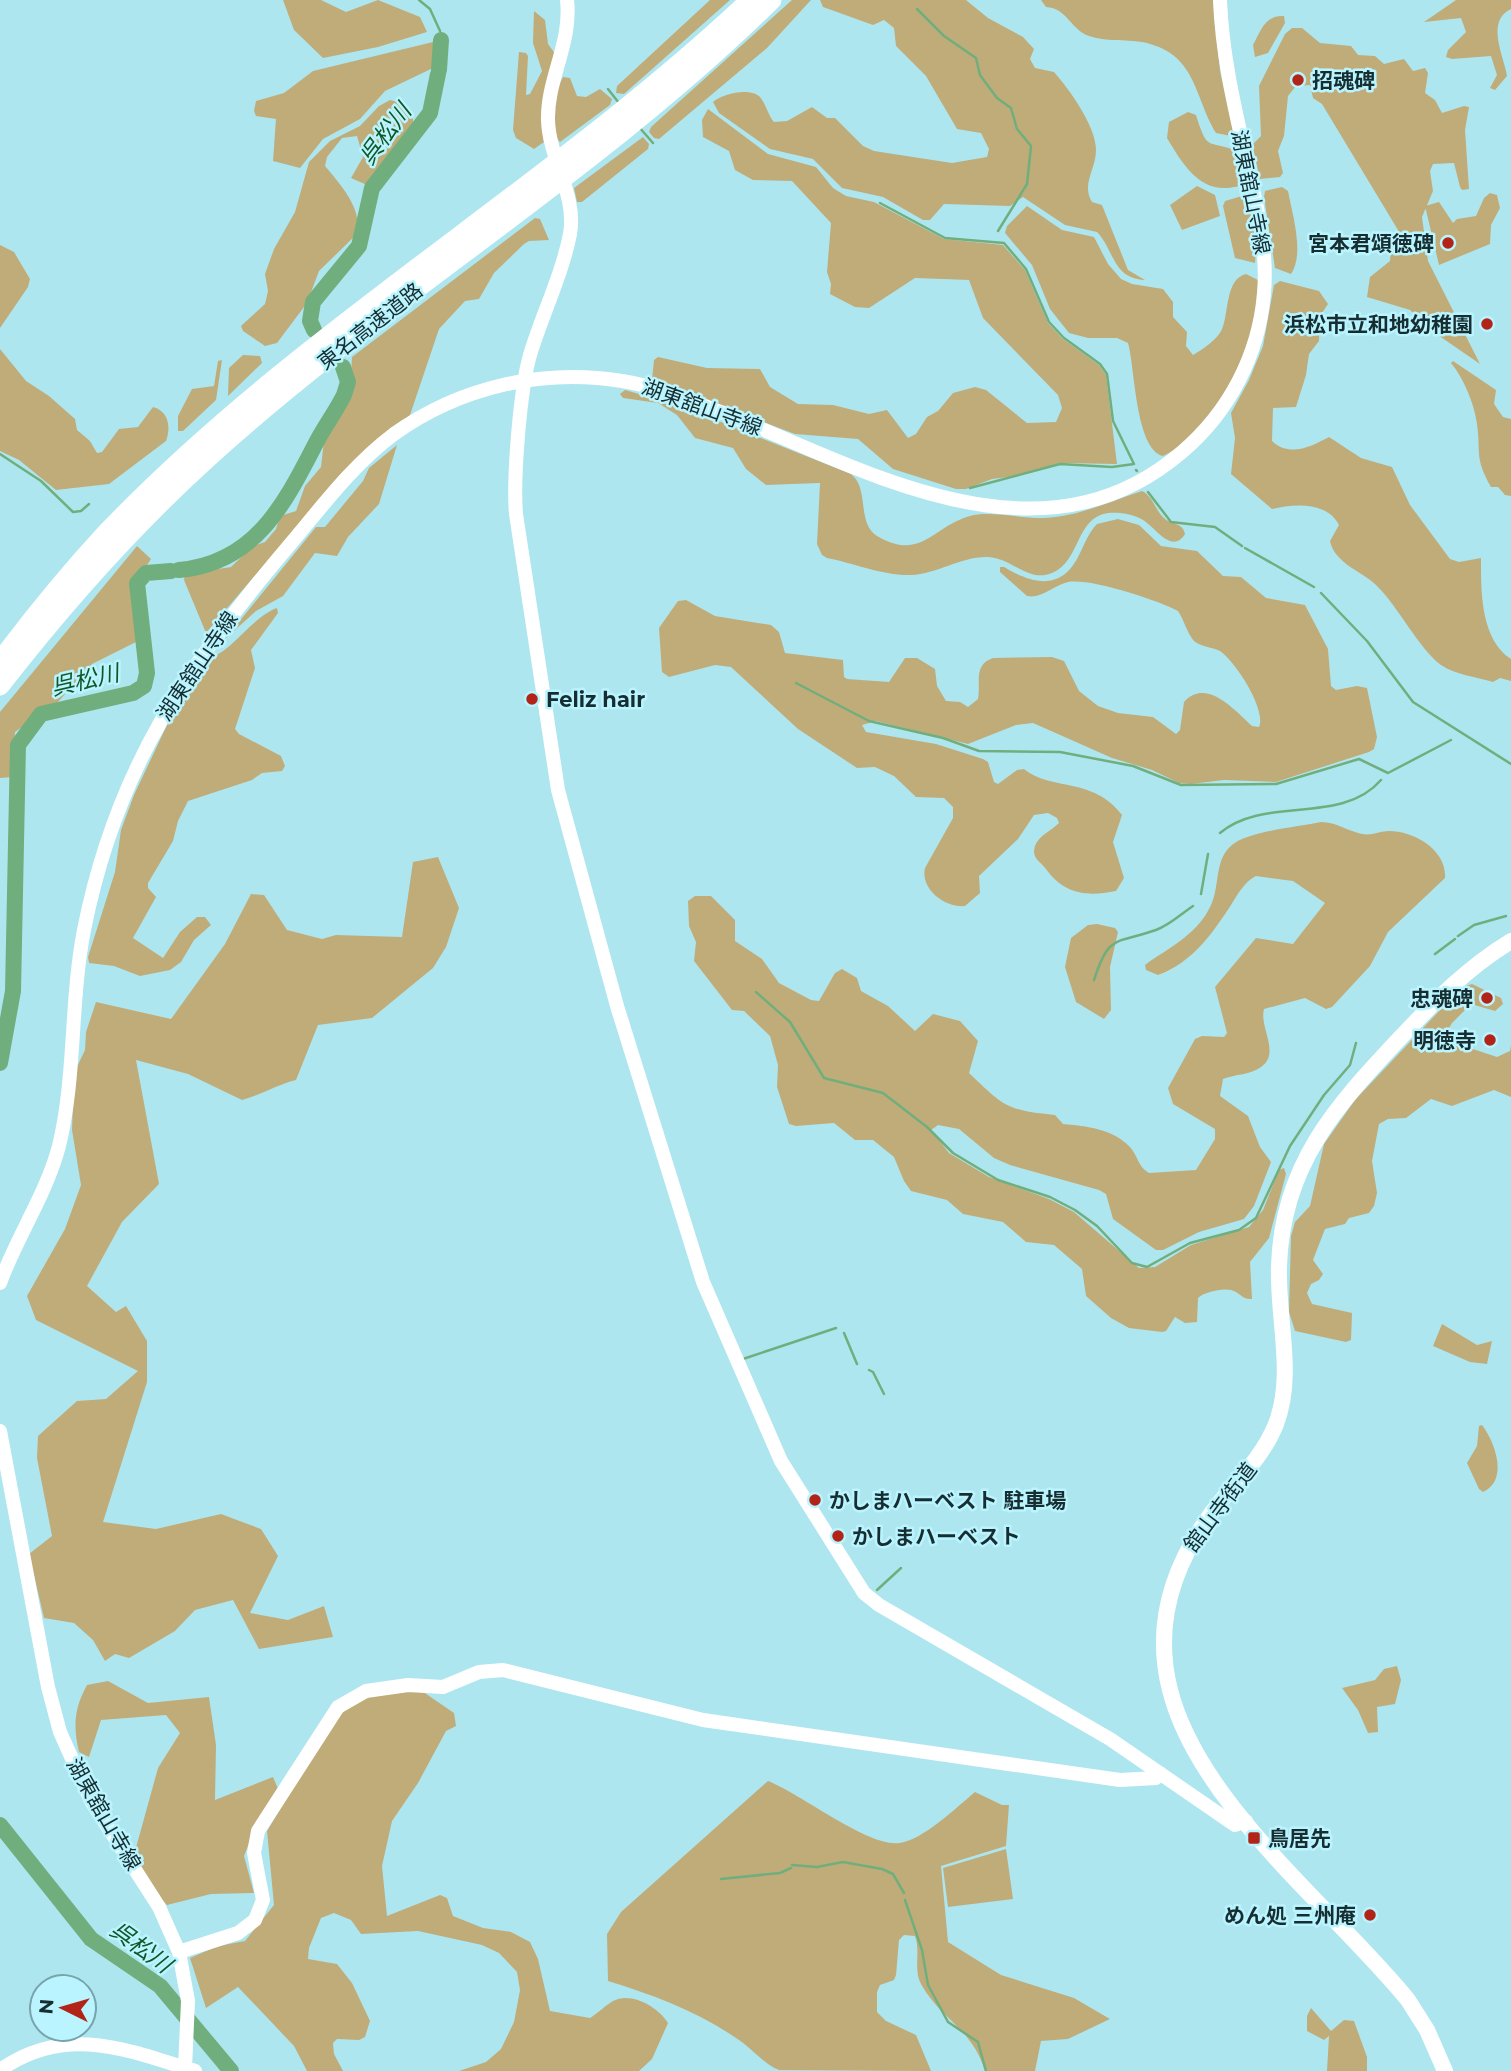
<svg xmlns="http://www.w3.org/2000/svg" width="1511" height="2071" viewBox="0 0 1511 2071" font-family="Montserrat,'Noto Sans JP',sans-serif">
	<rect width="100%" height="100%" fill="#aee6f0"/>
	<path fill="#c0ac79" d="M283 0H321L346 12 378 0 420 17 427 32 378 47 323 58 294 30Z
		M710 0H730L633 86 624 94 616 93 617 86Z
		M792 0H811L767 48 659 139 654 138 649 132 651 127Z
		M820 0H966L988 18 1023 37 1034 49 1030 59 1035 68 1054 72C1069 89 1096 126 1096 150 1096 170 1081 184 1092 202L1102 205 1128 270 1145 280C1112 278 1115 251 1097 232L1065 225 1023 197 1010 206 944 204 930 220H923L883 197 842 188 813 159 770 149 719 113 713 102C722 94 750 87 760 97 766 104 768 115 774 122L787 121 812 107 827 118H835L863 146 874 151 952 163 987 157 989 149 981 133 957 129 926 76 896 46 894 28 884 20 873 25 823 7Z
		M1041 0H1213L1220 71 1233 130 1231 136 1216 133C1193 95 1197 53 1142 42 1125 39 1105 42 1089 36 1071 30 1067 8 1046 7Z
		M1456 0H1511V9C1485 21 1504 57 1507 76L1495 90 1490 88 1497 75 1491 56 1452 59 1446 57 1448 50 1466 32 1461 18 1424 22Z
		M534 11 545 20 548 44 556 55 542 121 544 142 534 149 516 138 513 130 519 52 526 53 528 56 526 95 530 94 542 71 533 43Z
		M1284 16 1285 23 1268 53 1255 57 1253 45C1261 30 1265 15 1284 16Z
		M1292 28H1302L1320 43 1351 46 1358 55 1375 56 1384 64 1404 59 1413 71 1425 68 1428 73 1425 93 1435 100 1442 113 1464 106 1469 107 1465 130 1469 189 1462 190 1460 187 1454 163 1433 164 1430 171 1433 191 1422 217 1428 261 1480 364 1435 333 1410 310 1367 297 1370 277 1390 261 1391 249 1401 235 1322 104 1313 98 1310 85 1296 86 1288 96 1284 136 1278 151 1283 173 1280 177 1260 179 1252 145 1261 136 1259 86 1285 34Z
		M433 42 438 48 433 68 385 91 360 119 323 139 300 168 273 161 276 119 256 116 254 111 256 101 284 93 313 71Z
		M563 77 570 78 577 96 586 97 600 89 612 99 610 105 560 142C547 129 554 93 563 77Z
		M390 100 397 102 413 119V131L367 185 351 178 363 157 357 136 342 138 327 157 325 166C340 184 363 209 357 234L319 271 307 303 277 343 265 346 243 331 241 326 265 304 268 291 265 274 274 249 295 212 309 162 330 141 360 126 379 106Z
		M708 109 768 154 816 167 833 188 846 196 874 202 944 239 1003 245 1025 270 1048 323 1063 339 1099 365 1106 375 1117 464 1060 463 1017 476 992 479 966 489H956L893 469 858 439 795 434 652 380 654 360 658 357 707 368 760 369 770 387 798 404 833 405 869 414 887 410 908 438 916 434 927 417 938 411 953 393 975 387 986 390 1027 423 1056 422 1062 408 1058 395 983 318 969 280 915 278 869 308 855 307 830 294 831 284 827 272 831 223 792 181 753 180 735 170 729 151 703 137 702 120Z
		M1188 112 1196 115C1208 153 1207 139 1237 151L1244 178 1242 185C1203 198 1185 168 1167 138L1169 122Z
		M643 137 649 144 648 149 582 202H577L574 188Z
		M1197 186 1215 195 1220 216 1182 230 1170 205Z
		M1282 187 1288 191C1292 213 1305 254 1291 274L1275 268 1264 197 1265 191Z
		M1490 193 1497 195 1500 208 1491 225 1490 244 1439 265 1425 206 1439 202 1453 223 1457 219 1476 216 1484 198Z
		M1242 196 1248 200 1257 240 1255 263 1235 258 1223 206 1225 201Z
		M1027 206 1062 230 1094 237 1108 264 1121 279 1132 284 1163 289 1173 302V317L1187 332 1186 346 1193 355C1202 350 1218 339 1222 329 1229 313 1225 279 1246 274L1258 280C1260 337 1218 431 1163 456 1135 449 1135 366 1128 343L1117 338H1088L1069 333 1050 309 1032 265 1005 233 1007 226Z
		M535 218 540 219 549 240 529 241 524 244 494 273 479 299 465 301 439 329 410 415 339 477 206 633 184 580 185 574 231 567 253 546 265 542 276 529 280 516 296 511 305 486 321 467 325 432 350 389 352 357Z
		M0 245 14 252 30 279 28 287 0 328Z
		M1280 281 1319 291 1328 304 1320 316 1319 341 1309 354 1306 375 1296 407 1273 408 1272 441C1290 458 1312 446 1329 437L1361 458 1392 467 1410 505 1450 559 1459 562 1481 558C1481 590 1480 639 1511 659V681L1500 678 1493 682C1477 677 1456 675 1441 665 1419 649 1398 606 1376 585 1362 571 1335 564 1330 541L1339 525C1327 501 1293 504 1272 509L1231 474 1235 438 1231 413 1249 380 1263 346 1274 285Z
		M0 349 26 381 49 396 75 419 77 430 90 441 97 453 102 452 119 429 138 427 153 407C169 411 171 428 166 441L109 484 56 490 19 460 0 451Z
		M243 355 260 356 262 363 228 396 229 368Z
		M222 360 216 400 183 431H178V416L192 389 214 386 218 361Z
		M1453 361 1496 390 1494 404 1503 417 1511 419V496L1505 495 1498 487H1491C1474 457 1481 453 1477 424 1474 403 1464 379 1451 363Z
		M625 390 681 406 851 474C870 489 856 522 877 536 921 562 933 526 970 516 989 510 1023 519 1044 518 1080 516 1109 502 1142 491 1153 496 1155 510 1164 518 1171 525 1183 522 1185 534 1172 555 1155 527 1143 520 1133 514 1120 512 1108 513 1075 518 1081 561 1052 573 1028 583 1012 558 988 557 962 556 937 574 911 575 884 576 853 563 827 558L822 555 817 544 820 483 766 485 746 469 733 448 695 438 677 415 658 403 623 398 620 394Z
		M397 445 379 504 348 537 337 556 315 553 283 596 256 611 225 639 316 527H325L363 481 369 468Z
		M1118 519 1139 525 1161 546 1197 551 1223 576 1241 577 1266 598 1305 605 1328 649 1331 686 1336 690 1357 686 1367 688 1377 737 1374 749 1369 752 1276 782 1224 780 1191 784 1179 783 1152 770 1112 758 1033 723 1016 725 968 744 876 721 862 725 866 732 936 744 983 759 988 762 994 782 998 784 1017 770 1024 769C1051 791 1094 777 1122 815L1113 842 1124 878 1116 891C1086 897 1064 894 1046 869 1040 861 1031 858 1035 846 1039 835 1051 831 1059 823L1057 818 1048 813 1034 815 1018 839 979 876 980 893 965 906C945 908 920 889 925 868L953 818V807L944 798 916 797 894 776 875 767 857 768 798 729 731 667 715 665 669 677 662 672 659 628 678 601 686 600 715 616 771 625 779 632 785 653 843 660 844 677 847 679 889 682 905 658H917L935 669 937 686 946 701 960 702 968 707 978 699C981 682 973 665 993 658L1052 657 1064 661 1079 691 1098 706 1118 713 1153 717 1176 734 1180 730 1184 702C1207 677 1235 711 1252 726L1259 727C1267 710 1235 661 1220 651 1212 647 1201 647 1194 641 1187 633 1184 620 1178 611 1157 600 1091 578 1068 582 1054 585 1042 599 1027 596L1000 572V567H1004C1031 583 1060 592 1078 557 1084 546 1088 533 1097 524Z
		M137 546 151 559 133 587 136 642 92 664 57 703 15 732 13 777 0 778V712Z
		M277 608 278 613 251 650 255 668 235 729 239 734 281 756 285 766 282 771 262 773 252 780 188 801 178 821 173 841 148 883V888L156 897 133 938 163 958 180 932 197 917H205L211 925 194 940 181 962 170 970 140 976 114 966 89 963 88 957 115 872 121 830 134 795 167 725 210 657C229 655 253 616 277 608Z
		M1321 822C1337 822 1347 831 1362 834 1372 836 1380 831 1389 831 1414 831 1447 850 1445 878L1388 932 1370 966 1332 1007 1326 1009 1305 998 1264 1009C1259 1028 1281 1053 1261 1067 1251 1075 1235 1074 1223 1079L1220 1096 1248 1116 1260 1147 1271 1162 1254 1206 1244 1219 1199 1232 1163 1250H1156L1113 1219 1106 1194 1099 1190 1010 1165 994 1158 959 1129 938 1125 931 1130 949 1153 989 1177 1049 1199 1074 1212 1139 1268 1155 1267 1191 1245 1249 1227 1263 1210 1279 1170 1284 1168 1286 1174 1269 1238 1250 1262 1252 1299C1242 1300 1240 1292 1231 1290 1222 1288 1204 1292 1198 1298L1197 1322 1185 1323 1175 1317 1166 1331 1162 1332 1129 1328 1111 1318 1086 1296 1082 1269 1054 1245 1026 1242 1003 1222 963 1214 947 1200 911 1191 904 1181 894 1157 873 1140H855L834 1123 796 1126 789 1124 777 1087 778 1065 770 1036 744 1011 732 1010 694 961 696 942 689 926 688 901 695 896H711L735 920V941L762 959 779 983 811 1000 819 1001 835 973 842 969 857 978 861 991 888 1006 915 1031 933 1014 960 1021 978 1041 969 1073C1004 1106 1005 1110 1055 1115L1063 1124C1086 1126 1113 1129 1130 1147 1138 1156 1138 1167 1149 1173L1196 1170 1215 1139V1129L1173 1104 1168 1088 1195 1039 1202 1036 1224 1037 1227 1033 1215 987 1256 938 1293 944 1325 903 1293 881 1256 876C1244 882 1238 894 1231 905 1212 934 1193 962 1158 975L1146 970 1145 965C1168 948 1195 936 1209 909 1221 889 1213 860 1232 845 1249 831 1298 827 1321 822Z
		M438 857 459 908 446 947 433 968 372 1018 318 1025 296 1080C276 1085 261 1095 242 1100L188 1074 136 1060 159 1184 122 1222 87 1286 116 1312 126 1306 147 1341V1382L103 1522 156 1529 221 1514 261 1529 278 1556 250 1613 288 1620 324 1606 333 1637 259 1649 233 1600 195 1610 175 1631 129 1658 115 1654 105 1661 93 1640 74 1623 44 1618 29 1554 52 1536 37 1458 38 1436 77 1401 106 1399 138 1371 36 1320 27 1296 65 1229 81 1185 72 1130 74 1073 85 1050 86 1032 96 1002 171 1019 225 944 251 894 264 895 287 930 322 939 336 935 402 937 413 862Z
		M1097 924 1115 928 1118 932 1110 967 1111 1010 1104 1019 1076 1002 1065 967 1071 938 1088 925Z
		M1472 984 1501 998 1503 1004 1495 1011 1471 1004 1452 1023 1443 1039 1497 1057 1510 1051 1511 1045V1097L1494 1090 1452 1106 1431 1099 1406 1118 1388 1119 1379 1124 1372 1161 1377 1193 1374 1206 1369 1213 1349 1218 1345 1224 1325 1229 1313 1260 1323 1274 1319 1280 1311 1284 1307 1293 1312 1304 1352 1313 1351 1340 1346 1342 1295 1331 1289 1312 1291 1236 1295 1222 1310 1206 1324 1144 1355 1100 1441 1009 1466 986Z
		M1442 1324 1477 1345 1492 1341 1487 1364 1470 1362 1433 1346Z
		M1482 1425C1495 1442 1509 1480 1483 1492L1479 1489 1467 1463 1477 1446 1479 1426Z
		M1397 1666 1401 1680 1395 1704 1377 1707 1378 1732 1368 1733 1358 1710 1342 1688 1375 1680 1384 1669Z
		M108 1681 148 1703 209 1697 216 1745 215 1800 273 1777 279 1791 254 1830 244 1856 254 1893 211 1894 167 1905 162 1900 134 1855 158 1768 180 1733 166 1715 101 1720 89 1757 79 1752C73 1726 74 1709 87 1685Z
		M419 1689 454 1713 456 1726 446 1731 418 1783 392 1821 382 1866 387 1916 440 1895 447 1898 453 1916 483 1928 511 1932 530 1942 538 1959 550 2011 590 2018C598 2013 606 2005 613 2001 632 1991 659 2008 668 2023L652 2059 639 2071H459L486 2062 501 2049 514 2022 520 1990 517 1972 499 1953 482 1945 418 1931 361 1934 351 1920 334 1913 321 1918 309 1948 308 1959 337 1964 352 1983 370 2021 365 2037 359 2040 337 2039 333 2043 334 2054 343 2071H307L294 2046 238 1987 206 2008 190 1958 218 1946 245 1941 274 1905 267 1831 333 1721 361 1697Z
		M768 1781C803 1795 868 1847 899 1843 922 1841 958 1806 975 1792L1002 1805H1009L1006 1846 941 1866 948 1942 1001 1975 1074 1998 1110 2019 1068 2039 1041 2041 1035 2071H985C972 2028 941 2020 921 1984 913 1969 921 1952 915 1936L904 1935 899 1940 896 1975 894 1980 880 1985 877 1992V2012L886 2021 916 2035 931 2071 779 2070C763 2064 751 2047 736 2038 697 2011 653 1995 608 1981L607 1934 621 1912Z
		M1006 1849 1013 1899 948 1907 943 1868Z
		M1311 2008 1331 2031 1344 2020 1354 2021 1367 2057V2071H1327L1329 2036 1324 2040 1307 2031V2016Z"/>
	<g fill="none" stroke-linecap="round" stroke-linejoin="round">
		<path stroke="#70af7d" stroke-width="2.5" d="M419 0 430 9 440 31
			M917 9 944 36 976 58 980 75 997 98 1011 108 1017 129 1031 146 1027 184 998 231
			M608 89 619 103
			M639 127 653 143
			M880 203 945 238 1004 243 1026 269 1049 322 1064 338 1100 364 1107 374 1113 421 1134 464
			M0 454 41 481 73 512 81 511 89 504
			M1136 470 1137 471
			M970 488 1060 464 1112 467 1134 464
			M1148 492 1171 522 1215 527 1242 546
			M1245 548 1314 587
			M1321 593 1367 641 1413 702 1511 764
			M796 683 869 721 943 738 979 751 1060 752 1133 766 1181 785 1276 784 1359 759 1388 773 1451 740
			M1220 833C1265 795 1341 826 1381 780
			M1201 894 1208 854
			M1458 936 1474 925 1506 916
			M1435 954 1455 939
			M1094 980C1109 933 1116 944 1156 930 1170 925 1181 914 1193 906
			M756 992 790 1022 824 1078 883 1093 927 1127 953 1153 998 1180 1050 1197 1075 1210 1097 1226 1132 1263 1147 1267 1190 1243 1239 1230 1256 1218 1290 1146 1324 1095 1350 1065 1356 1043
			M844 1333 857 1364
			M743 1359 836 1328
			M869 1370 873 1372 884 1394
			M877 1590 901 1568
			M792 1865 817 1867 843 1862 882 1869 893 1874 904 1893
			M721 1879 780 1873 791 1868
			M905 1900 922 1950 928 1985 948 2022 978 2042 986 2071"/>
		<path stroke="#70af7d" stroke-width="16" d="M439 70 441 40
			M314 330 310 321 313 302 359 246 372 188 430 113 438 74
			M179 570C256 563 285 503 317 441 325 426 336 411 344 395L348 382 343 367
			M0 1063 13 991 18 745 41 714 133 693 144 686 147 673 137 583 146 573 171 571
			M0 1825 91 1939 160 1986 231 2071"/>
		<path stroke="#fff" stroke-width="14" d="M567 0C572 43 547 79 548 120 549 159 577 194 570 234 562 275 542 315 530 355 520 390 513 478 516 514L558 790 617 1006 703 1282 781 1461 864 1593 879 1605 1110 1739 1235 1825 1246 1821
			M0 1283C17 1236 46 1195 59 1146 76 1076 70 1002 84 930 116 768 187 666 292 542 324 504 354 464 394 434 460 387 542 368 622 381 660 387 695 402 731 416 873 474 1043 571 1182 452 1229 412 1259 355 1264 293 1268 247 1256 203 1246 158 1234 105 1222 54 1220 0
			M0 1431 48 1687 60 1732 91 1801 159 1907 179 1952 188 2001 185 2068
			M179 1952 238 1933 255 1920 263 1900 254 1853 258 1831 338 1707 366 1691 408 1685 443 1687 479 1672 503 1670 703 1720 1120 1780 1156 1778 1160 1773
			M0 2070C65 2024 126 2049 195 2071"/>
		<path stroke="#fff" stroke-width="16" d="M1445 2071 1427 2030 1408 2000C1334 1909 1199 1805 1170 1690 1151 1616 1178 1552 1225 1496 1244 1474 1265 1452 1276 1424 1295 1375 1277 1318 1279 1266 1282 1165 1336 1106 1401 1037 1435 1001 1468 967 1511 941"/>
		<path stroke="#fff" stroke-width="19" d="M0 661C33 617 68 574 105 534 297 332 547 191 750 0
			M0 686C63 605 130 529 206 460 386 296 598 172 772 0"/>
	</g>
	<g fill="#b32418" stroke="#baf4fe" stroke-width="2.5">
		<circle cx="1298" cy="80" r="7"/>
		<circle cx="1448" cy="243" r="7"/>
		<circle cx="1487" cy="324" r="7"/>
		<circle cx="532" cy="699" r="7"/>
		<circle cx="1487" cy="998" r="7"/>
		<circle cx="1490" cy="1040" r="7"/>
		<circle cx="815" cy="1500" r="7"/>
		<circle cx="838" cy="1536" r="7"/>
		<rect x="1247" y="1831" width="14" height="14" rx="3.5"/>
		<circle cx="1370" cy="1915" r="7"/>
	</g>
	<g text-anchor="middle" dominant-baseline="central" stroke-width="5" stroke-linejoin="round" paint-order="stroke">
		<g font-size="21" font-weight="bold" fill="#162d31" stroke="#baf4fe" text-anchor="start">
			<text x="1312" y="80">招魂碑</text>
			<text x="1434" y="243" text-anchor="end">宮本君頌徳碑</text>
			<text x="1473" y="324" text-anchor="end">浜松市立和地幼稚園</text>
			<text x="546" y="699">Feliz hair</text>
			<text x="1473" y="998" text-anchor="end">忠魂碑</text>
			<text x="1476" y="1040" text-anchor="end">明徳寺</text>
			<text x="829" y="1500">かしまハーベスト 駐車場</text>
			<text x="852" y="1536">かしまハーベスト</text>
			<text x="1268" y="1838">鳥居先</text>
			<text x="1356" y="1915" text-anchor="end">めん処 三州庵</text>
		</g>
		<g font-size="21" fill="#162d31" stroke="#baf4fe">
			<text transform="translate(1251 192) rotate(79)">湖東舘山寺線</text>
			<text transform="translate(370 326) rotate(-38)">東名高速道路</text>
			<text transform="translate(702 407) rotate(20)">湖東舘山寺線</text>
			<text transform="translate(197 666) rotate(-56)">湖東舘山寺線</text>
			<text transform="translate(1220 1507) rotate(-53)">舘山寺街道</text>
			<text transform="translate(104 1814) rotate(60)">湖東舘山寺線</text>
		</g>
		<g font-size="23" font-style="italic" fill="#105728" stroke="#baf4fe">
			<text transform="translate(385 134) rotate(-53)">呉松川</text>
			<text transform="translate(85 680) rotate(-13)">呉松川</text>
			<text transform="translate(141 1947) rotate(36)">呉松川</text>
		</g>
	</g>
	<g transform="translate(63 2008) rotate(275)"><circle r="33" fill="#baf4fe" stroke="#78a4ac" stroke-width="2"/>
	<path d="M0-5L12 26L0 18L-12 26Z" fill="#b32418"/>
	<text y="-10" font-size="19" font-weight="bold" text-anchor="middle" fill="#162d31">N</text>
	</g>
</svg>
